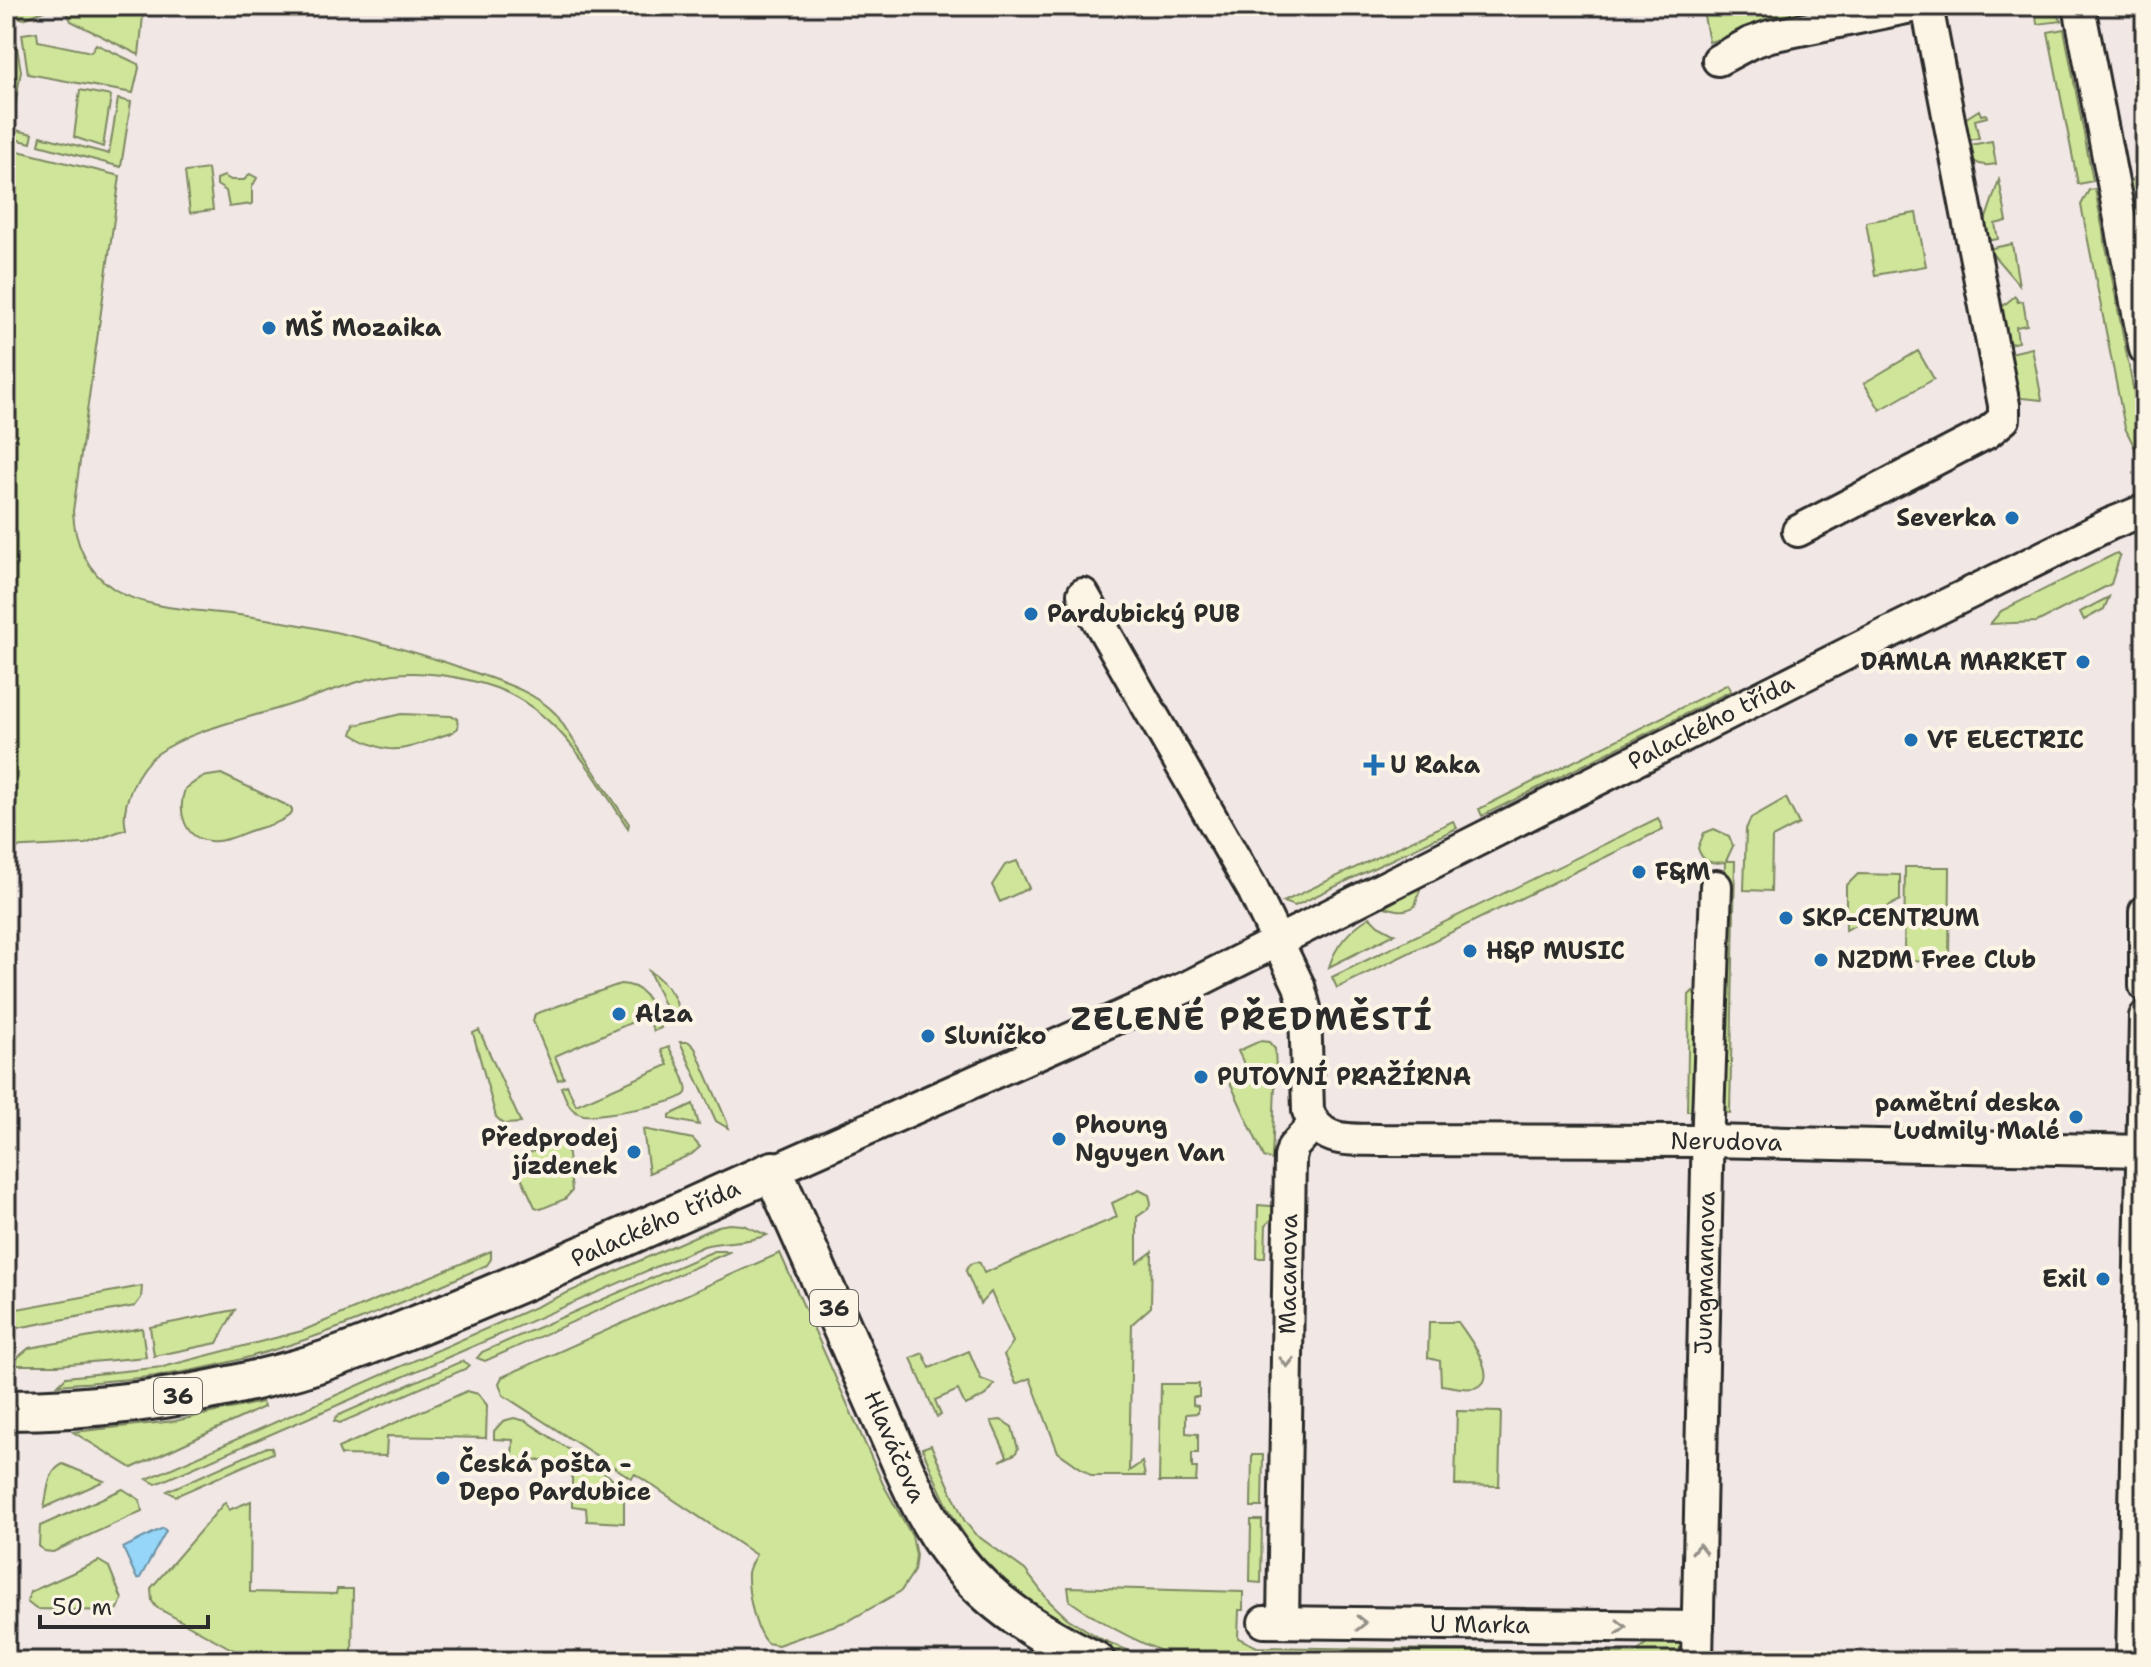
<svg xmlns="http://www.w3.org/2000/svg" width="2151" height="1667" viewBox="0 0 2151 1667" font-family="'Shantell Sans',sans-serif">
	<rect width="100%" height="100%" fill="#f1e7e4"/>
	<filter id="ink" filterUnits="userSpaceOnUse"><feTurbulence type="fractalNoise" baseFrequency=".0125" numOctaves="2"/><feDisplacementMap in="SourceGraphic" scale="16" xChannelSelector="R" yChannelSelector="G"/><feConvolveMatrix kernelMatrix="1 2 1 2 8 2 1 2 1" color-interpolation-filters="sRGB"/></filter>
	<g filter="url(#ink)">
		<path fill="#cfe59a" stroke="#7d8862" stroke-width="2" d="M7 6H56L24 19 14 16Z
			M75 6H144L139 55 71 21 67 12Z
			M1702 6H1813L1806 16 1709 42Z
			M2035 6H2050L2062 21 2037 24Z
			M2064 29 2093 181 2078 184 2048 32Z
			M37 32 38 41 91 52 96 44 138 64 139 68 133 93 28 74 22 34Z
			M15 36 21 71 11 129 33 134 31 143 6 137V37Z
			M80 90 111 96 103 147 74 137Z
			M118 99 131 102 121 167 39 145 41 136 109 154Z
			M1979 110 1981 115 1986 114 1987 117 1975 120 1979 138 1964 141 1960 122Z
			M1992 141 1996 164C1978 168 1972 162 1965 146Z
			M6 148 120 176 73 511C74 542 87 572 114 589 146 610 201 610 239 615 319 626 399 645 476 673 504 683 535 692 556 714L629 824 628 828C593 775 559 711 496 688 468 678 424 670 394 674 357 679 319 696 283 707 242 720 193 729 157 754 137 768 120 806 126 829L85 844 6 848Z
			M208 169 213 210 190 213 185 172Z
			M250 174 257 178 252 187V204L229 207 226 191 217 185V179L224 176 231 180H244Z
			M2145 177V256L2130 181Z
			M1999 180 2007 221 1995 224 1998 239 1986 241 1982 230Z
			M2095 189 2145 450 2144 459 2139 456 2125 428 2081 205 2089 190Z
			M1916 213 1926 266 1875 275 1866 222Z
			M2012 244 2019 285 1988 249Z
			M2015 296 2018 302 2023 301 2027 325 2016 327 2018 342 2004 345 1998 310Z
			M2032 348 2042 400 2022 398 2016 393 2006 354Z
			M1918 351 1934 379 1880 410 1864 383Z
			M2117 553 2120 556 2111 584 2037 622 1990 624 2001 611Z
			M2109 597 2104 609 2084 620 2080 612Z
			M1728 684 1731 691 1482 816 1479 809Z
			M401 714 451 716 457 718 458 728 451 733C406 747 396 761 352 734L355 725Z
			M221 774 284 804 292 809V813C282 823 266 826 253 830 240 834 224 843 210 841 184 839 177 811 185 789L202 777Z
			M1786 798 1799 824 1772 838 1771 891 1744 890 1746 829 1751 818Z
			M1658 818 1663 829 1337 988 1332 977Z
			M1453 821 1457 828 1295 906 1283 902Z
			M1714 829 1729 836 1733 846 1726 861H1735L1730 1113 1720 1112 1725 862C1713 864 1702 863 1698 848L1704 833Z
			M1017 861 1029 888 1000 902 992 885 1005 865Z
			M1905 867H1950L1949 962 1904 961Z
			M1858 874 1900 875V900L1846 930V886Z
			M1421 886 1415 906C1404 913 1397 910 1385 907Z
			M1370 917 1378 925 1395 934 1329 967C1336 944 1350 929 1370 917Z
			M649 971C664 981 688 1005 672 1023Z
			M620 984C647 984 652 1007 661 1028L654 1031 646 1016 555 1056 564 1078 558 1080 533 1021 535 1014Z
			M1693 991 1700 1007 1698 1111H1687L1689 995Z
			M479 1030 521 1123 504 1124 496 1117 473 1033Z
			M1260 1041 1269 1042 1275 1049 1276 1070 1271 1074 1246 1068 1238 1051Z
			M680 1042H689L695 1048 727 1122 728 1128 716 1121Z
			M669 1047C673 1056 690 1085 686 1093 680 1104 597 1117 584 1115 569 1112 566 1099 561 1087L567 1085 576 1105 668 1065 661 1050Z
			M1227 1076 1275 1086 1272 1160 1264 1157Z
			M693 1104 699 1125 670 1119V1115Z
			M643 1129 693 1139 700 1147 692 1154 649 1173Z
			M566 1138 572 1191 565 1199 541 1209 535 1207 517 1168 522 1156Z
			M1139 1190 1149 1195 1151 1203 1148 1209 1137 1217V1263L1152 1252 1151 1307 1132 1324 1129 1471 1142 1462 1145 1476H1092L1058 1452 1030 1378 1016 1384 1004 1355 1013 1342 991 1292 980 1304 966 1271C968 1264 974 1261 980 1263L984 1273 1117 1217 1112 1203Z
			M1258 1205 1284 1207 1266 1225 1265 1258H1257Z
			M729 1224 743 1225 767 1235C746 1244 725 1240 704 1246L156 1484 147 1479 718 1226Z
			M491 1251V1259L487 1265C395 1306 304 1347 204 1368 156 1378 106 1381 58 1385L66 1377 163 1367 302 1331Z
			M714 1251H731L485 1361 477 1358 482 1352Z
			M780 1253 883 1484 912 1536 916 1555 914 1571 901 1591 850 1620 778 1645 767 1643C755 1632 747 1590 748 1573 749 1566 753 1560 756 1555L635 1474 631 1478 503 1395 499 1383 502 1377Z
			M142 1286 141 1298 135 1306 6 1330V1311Z
			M235 1310 217 1343 154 1356 150 1327Z
			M1429 1322H1458C1467 1335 1504 1382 1474 1388 1463 1390 1451 1386 1441 1385L1440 1361 1428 1358Z
			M142 1328 146 1357 58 1365H15L18 1357 29 1348Z
			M969 1351 981 1379 994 1384C989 1396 977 1400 965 1405L958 1390 935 1400 941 1415 937 1417 911 1358 923 1353 930 1368Z
			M462 1361 469 1365 465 1369 340 1423 334 1421 337 1416Z
			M1161 1384H1199V1397H1193V1405L1198 1406V1413L1186 1414V1433L1198 1434V1453H1192V1468H1197L1196 1482H1159Z
			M467 1391 478 1394 487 1405 486 1438 387 1436 386 1456 341 1455 338 1448Z
			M262 1402 264 1407 132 1468 73 1432 175 1421Z
			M1457 1411 1501 1412 1499 1486 1455 1485Z
			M514 1418 526 1421 624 1486V1523L587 1521 586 1508 572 1506V1461L512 1459 513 1440 494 1439V1431L503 1421Z
			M1001 1420 1012 1427 1018 1449 1015 1454 1000 1461 1007 1456 991 1421Z
			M931 1445 964 1520 975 1534 1025 1570 1049 1601 1067 1618 1103 1640 1153 1661C1129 1661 1110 1651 1088 1641 1033 1614 984 1570 953 1516 941 1495 932 1471 922 1448Z
			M267 1447H272L273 1453 176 1496 167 1491Z
			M1252 1455H1263L1262 1507H1251Z
			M63 1464 104 1481 44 1508C48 1492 47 1471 63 1464Z
			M123 1489 140 1500 142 1511 53 1552 44 1551 39 1546 40 1526Z
			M251 1501 250 1592 336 1594 337 1589H353L352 1661H246V1657L156 1607 152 1601 151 1588 225 1502 229 1510Z
			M1251 1520H1262L1261 1583 1250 1582Z
			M99 1561 109 1567 122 1599 118 1609 112 1611 36 1609 27 1602 30 1592Z
			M1068 1587 1243 1592V1610H1239L1238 1638 1257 1647 1636 1653 1653 1637H1672L1683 1642 1691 1661H1189C1146 1647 1108 1628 1070 1601Z"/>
		<path fill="#96d6f8" stroke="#6b92a6" stroke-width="2" d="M163 1528 166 1531 140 1578 137 1579 123 1548Z"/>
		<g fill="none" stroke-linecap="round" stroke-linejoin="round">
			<g stroke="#2b2b2b" stroke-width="36">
				<g id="minor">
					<path d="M2079 6 2145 349"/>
					<path d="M1718 60 1750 43 1770 36 1916 6"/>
					<path d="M1798 531 1987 433 2004 419V405L1927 6"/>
					<path id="s1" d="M1083 594 1253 890 1299 986 1305 1008 1308 1111C1321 1144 1349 1139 1380 1140L1708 1141 2142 1151"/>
					<path d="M2145 911V986"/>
					<path id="s2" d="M773 1171 1189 986 1852 651 2110 524 2145 510"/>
					<path id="s3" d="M1264 1622 1698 1627"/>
					<path id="s4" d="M1283 1622 1290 1157 1293 1147 1313 1125"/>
					<path id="s5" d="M1697 1661 1708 1119 1716 886"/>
					<path d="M2132 1661 2145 1017"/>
				</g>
			</g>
			<g stroke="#2b2b2b" stroke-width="44">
				<g id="major">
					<path id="s6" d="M6 1410C106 1410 202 1396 298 1369 347 1355 393 1335 440 1316 552 1271 662 1220 773 1171 809 1251 844 1331 879 1411 901 1460 920 1514 954 1557 991 1605 1041 1635 1095 1661"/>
				</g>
			</g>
			<use href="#minor" stroke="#fcf5e5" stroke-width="30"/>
			<use href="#major" stroke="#fcf5e5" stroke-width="38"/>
		</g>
		<defs><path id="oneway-chevron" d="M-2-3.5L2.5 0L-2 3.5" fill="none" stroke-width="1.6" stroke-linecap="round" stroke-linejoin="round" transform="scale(2)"/></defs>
		<g stroke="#949088">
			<use href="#oneway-chevron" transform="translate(1287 1362) rotate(91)"/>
			<use href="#oneway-chevron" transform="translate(1699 1549) rotate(-89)"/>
			<use href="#oneway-chevron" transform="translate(1361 1623) rotate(1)"/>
			<use href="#oneway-chevron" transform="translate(1621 1627) rotate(1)"/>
		</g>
	</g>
	<g fill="#1f6fb2" stroke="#fcf5e5" stroke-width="3">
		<circle cx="269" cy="328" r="8"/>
		<circle cx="2012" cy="518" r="8"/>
		<circle cx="1031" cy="614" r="8"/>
		<circle cx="2083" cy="662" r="8"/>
		<circle cx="1911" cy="740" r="8"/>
		<path d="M1370 753h8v8h8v8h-8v8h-8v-8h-8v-8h8z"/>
		<circle cx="1639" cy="872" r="8"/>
		<circle cx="1786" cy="918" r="8"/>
		<circle cx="1470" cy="951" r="8"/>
		<circle cx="1821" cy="960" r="8"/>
		<circle cx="619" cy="1014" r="8"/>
		<circle cx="928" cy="1036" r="8"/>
		<circle cx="1201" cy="1077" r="8"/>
		<circle cx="2076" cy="1117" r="8"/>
		<circle cx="1059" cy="1139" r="8"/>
		<circle cx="634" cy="1152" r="8"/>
		<circle cx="2103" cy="1279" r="8"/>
		<circle cx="443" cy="1478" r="8"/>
	</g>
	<g text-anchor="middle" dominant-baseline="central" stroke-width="8" stroke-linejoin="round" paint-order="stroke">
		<g fill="#fcf5e5" stroke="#6a6863" stroke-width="2">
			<rect x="810" y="1290" width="48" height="36" rx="6"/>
			<rect x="154" y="1378" width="48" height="36" rx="6"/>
		</g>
		<g font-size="22" font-weight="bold" fill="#2b2b2b">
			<text x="834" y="1308">36</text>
			<text x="178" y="1396">36</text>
		</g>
		<g font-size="24" font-weight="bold" fill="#2b2b2b" stroke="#fcf5e5" text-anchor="start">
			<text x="285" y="328">MŠ Mozaika</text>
			<text x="1996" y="518" text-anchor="end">Severka</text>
			<text x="1047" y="614">Pardubický PUB</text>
			<text x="2067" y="662" text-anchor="end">DAMLA MARKET</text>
			<text x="1927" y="740">VF ELECTRIC</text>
			<text x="1390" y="765">U Raka</text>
			<text x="1655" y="872">F&amp;M</text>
			<text x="1802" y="918">SKP-CENTRUM</text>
			<text x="1486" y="951">H&amp;P MUSIC</text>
			<text x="1837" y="960">NZDM Free Club</text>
			<text x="635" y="1014">Alza</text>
			<text x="944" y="1036">Sluníčko</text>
			<text x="1217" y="1077">PUTOVNÍ PRAŽÍRNA</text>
			<text x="2060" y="1103" text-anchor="end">pamětní deska<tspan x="2060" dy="28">Ludmily Malé</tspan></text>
			<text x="1075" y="1125">Phoung<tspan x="1075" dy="28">Nguyen Van</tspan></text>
			<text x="618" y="1138" text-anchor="end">Předprodej<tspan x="618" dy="28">jízdenek</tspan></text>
			<text x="2087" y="1279" text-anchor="end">Exil</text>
			<text x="459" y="1464">Česká pošta -<tspan x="459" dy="28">Depo Pardubice</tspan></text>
		</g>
		<g font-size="24" fill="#2b2b2b" stroke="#fcf5e5">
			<text stroke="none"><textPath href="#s2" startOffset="1040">Palackého třída</textPath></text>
			<text stroke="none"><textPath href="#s1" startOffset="1004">Nerudova</textPath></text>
			<text stroke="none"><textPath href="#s6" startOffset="682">Palackého třída</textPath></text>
			<text stroke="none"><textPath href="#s4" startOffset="348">Macanova</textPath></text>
			<text stroke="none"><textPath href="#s5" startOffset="388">Jungmannova</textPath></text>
			<text stroke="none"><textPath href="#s6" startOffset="1112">Hlaváčova</textPath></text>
			<text stroke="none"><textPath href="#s3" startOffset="216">U Marka</textPath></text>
		</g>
		<g font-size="32" font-weight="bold" letter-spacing="2" fill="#2b2b2b" stroke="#fcf5e5">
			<text x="1252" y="1018">ZELENÉ PŘEDMĚSTÍ</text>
		</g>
	</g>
	<rect width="2151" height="1667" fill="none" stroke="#fcf5e5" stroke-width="32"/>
	<rect x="16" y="16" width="2119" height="1635" fill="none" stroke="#2b2b2b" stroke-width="3" filter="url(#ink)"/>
	<path d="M40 1615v12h168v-12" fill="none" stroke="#2b2b2b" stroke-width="4"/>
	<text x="52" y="1615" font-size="24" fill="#2b2b2b" stroke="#fcf5e5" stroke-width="6" paint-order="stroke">50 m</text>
</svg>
